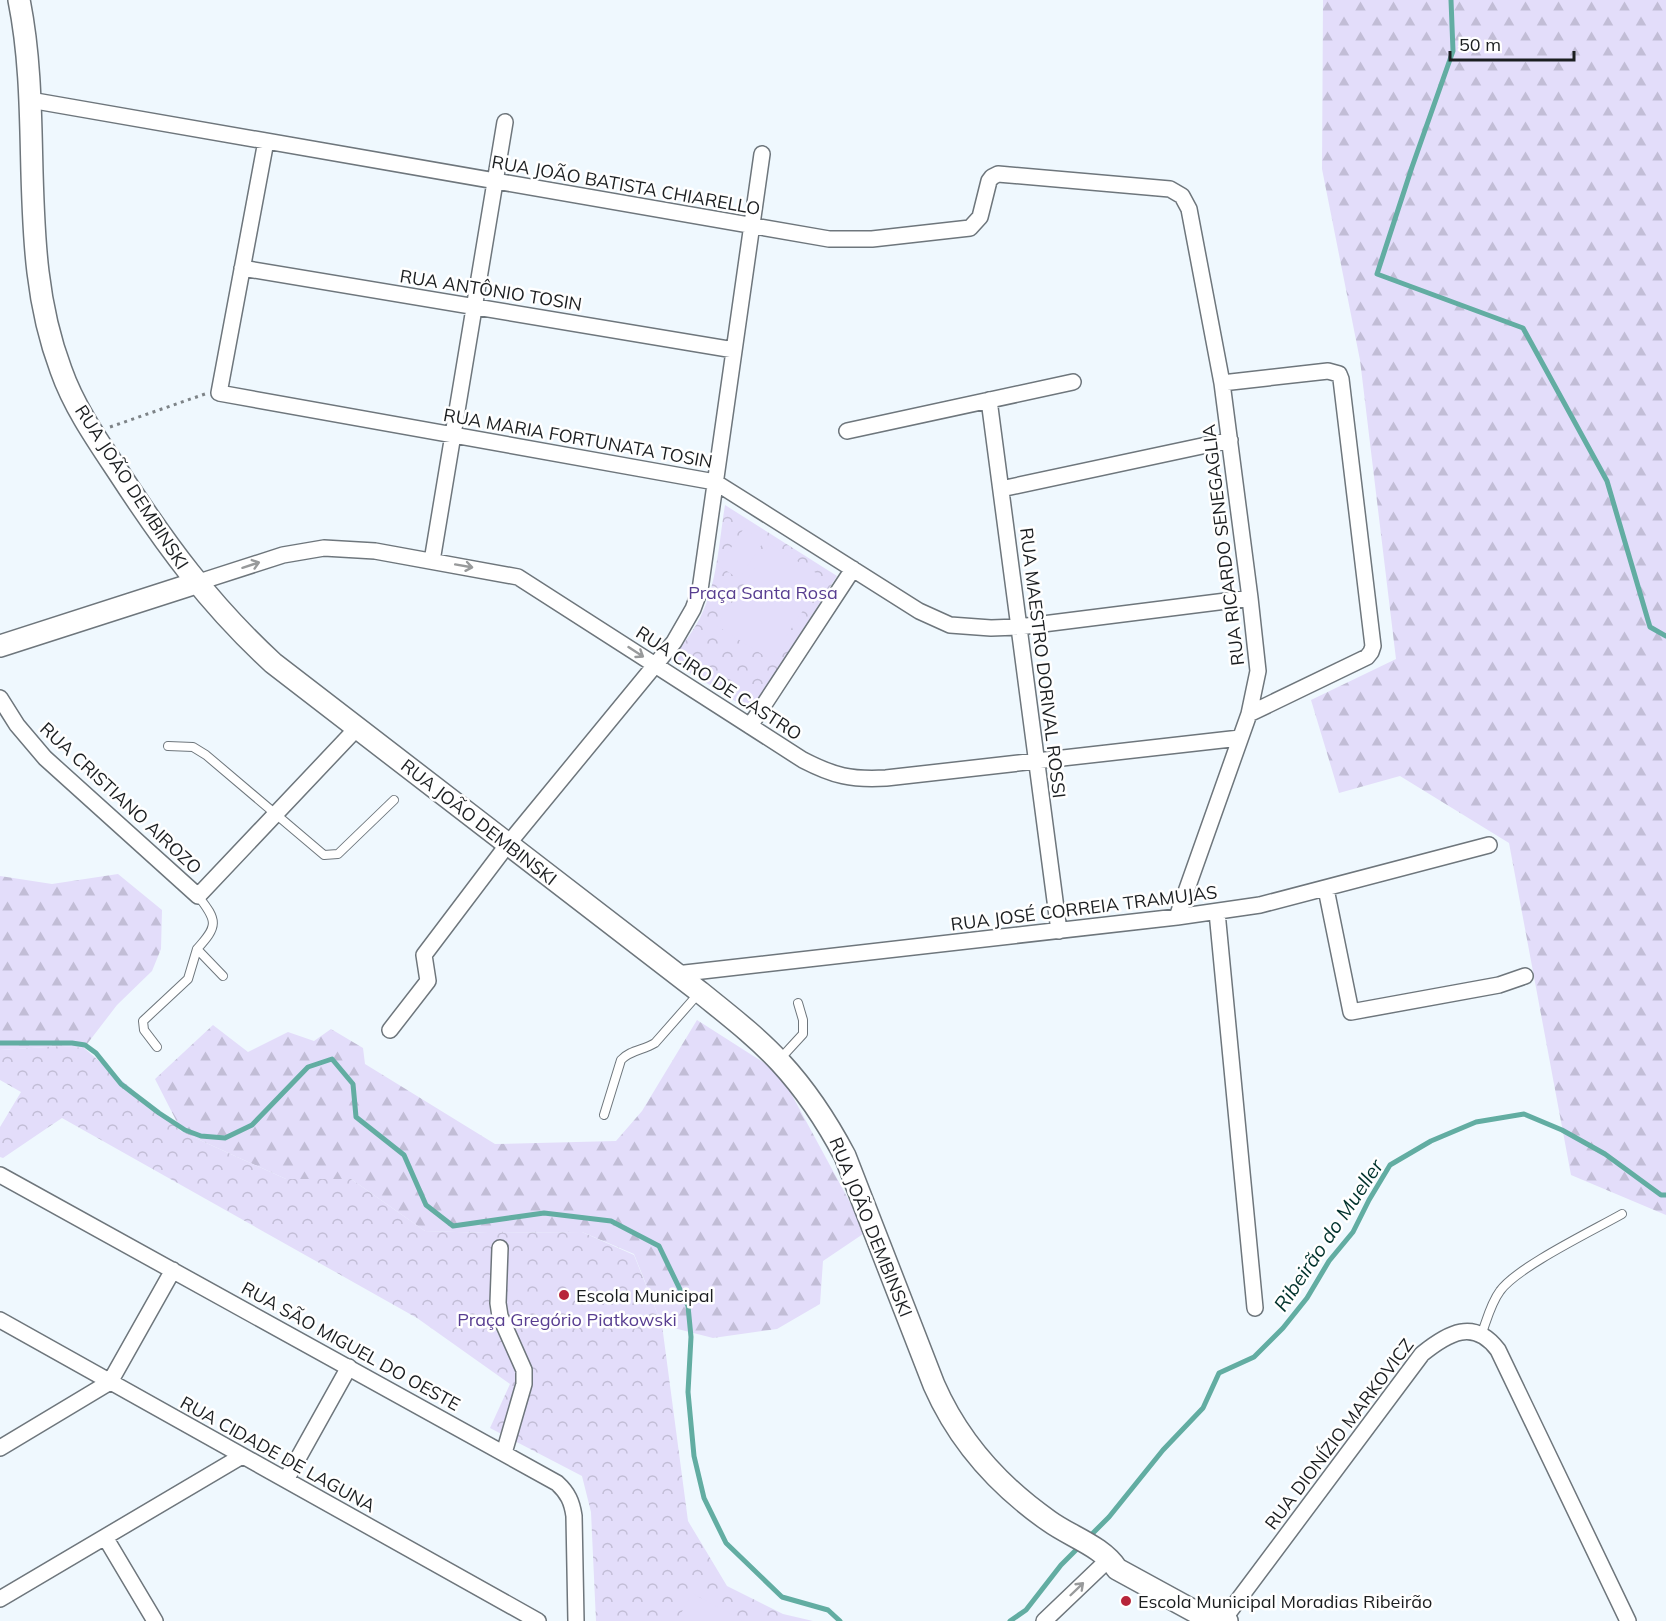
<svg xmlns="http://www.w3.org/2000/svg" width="1666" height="1621" viewBox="0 0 1666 1621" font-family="Mulish,sans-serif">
	<defs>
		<pattern id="forest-firs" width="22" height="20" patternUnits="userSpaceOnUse" patternTransform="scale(1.5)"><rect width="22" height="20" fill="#e3ddfa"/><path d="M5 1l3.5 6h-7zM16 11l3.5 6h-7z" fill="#c2bdd6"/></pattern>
		<pattern id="park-crowns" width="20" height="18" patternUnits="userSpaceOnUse" patternTransform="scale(1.5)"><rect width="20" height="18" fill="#e3ddfa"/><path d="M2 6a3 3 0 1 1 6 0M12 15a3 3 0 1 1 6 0" fill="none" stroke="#c2bdd6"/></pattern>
	</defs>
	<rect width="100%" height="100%" fill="#eff8fe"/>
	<path fill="url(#forest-firs)" d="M1323 0H1666V1215L1571 1175 1509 843 1400 776 1339 793 1311 700 1396 659 1360 360 1322 169Z
		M118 874 162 910 161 949 152 971 117 1005 84 1048 62 1046 0 1050V876L52 884Z
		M697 1020 780 1073 866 1232 823 1261 820 1304 777 1329 713 1338 662 1325 634 1254 582 1232 488 1233 425 1231 351 1179H286L182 1132 155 1079 213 1025 248 1052 288 1032 314 1041 331 1029 363 1048 365 1064 495 1144 616 1141 642 1111Z"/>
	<path fill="url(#park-crowns)" d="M725 505 837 576 751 711 670 660C680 647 692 634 700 618 717 585 719 542 725 505Z
		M62 1046 84 1048 182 1132 286 1179H351L425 1231 488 1233 582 1232 634 1255 662 1325 688 1521 727 1586 783 1614 813 1621H596L591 1512 582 1476 490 1428 510 1384 417 1318 62 1118 3 1158 0 1157V1127L21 1092 0 1080V1050Z"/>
	<path fill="#e3ddfa" d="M744 528 764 541 739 579 719 566Z
		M770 544 824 578 771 660 717 626Z
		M692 1593 743 1621H677Z"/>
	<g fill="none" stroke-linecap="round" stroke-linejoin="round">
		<path stroke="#62ada2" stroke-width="5" d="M1451 0 1453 51 1412 167 1377 274 1523 328 1607 481 1650 627 1666 636
			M0 1043H72L85 1045 96 1053 121 1084 159 1113 185 1130 201 1136 225 1138 252 1125 308 1067 332 1059 353 1084 356 1117 404 1155 426 1205 453 1226 544 1213 611 1221 659 1246 688 1306 691 1337 688 1392 694 1456 704 1498 726 1543 782 1597 828 1610 840 1621
			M1089 1537 1109 1517 1163 1450 1203 1408 1219 1373 1254 1357 1283 1328 1307 1298 1329 1261 1353 1232 1369 1200 1390 1165 1431 1141 1476 1122 1524 1114 1562 1130 1605 1154 1661 1195H1666
			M1010 1621 1026 1610 1061 1565 1080 1546"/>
		<g stroke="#6e767c" stroke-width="10">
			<path id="lane" d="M168 746 193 747 206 755 324 855 338 854 394 800
				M198 896C218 921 218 926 197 949L223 976
				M157 1047 144 1030 143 1021 188 979 197 949
				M780 1059 803 1034V1020L798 1003
				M604 1115 621 1060C630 1050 644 1050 655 1043L699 993
				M1482 1333C1487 1319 1491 1303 1500 1291 1517 1267 1594 1230 1622 1214"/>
		</g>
		<g stroke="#6e767c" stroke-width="18">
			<path id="street" d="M30 100 829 239H872L970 228 980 217 989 181 992 177 998 174 1170 189 1182 196 1189 209 1222 383 1250 598 1258 671 1249 714 1177 917
				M266 141 219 393 715 482 919 611 950 625 991 628 1019 627 1250 598
				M242 268 734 350
				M1222 383 1328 371 1339 374 1341 379 1373 646 1371 652 1367 657 1249 714
				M989 400 1059 931
				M847 431 1073 382
				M1001 489 1230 440
				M432 561 505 122
				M196 583 283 555 324 548 375 551 518 577 803 760C834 776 851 780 886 778L1240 738
				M0 698 17 725 45 758 198 896 357 728
				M750 726 853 569
				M1326 889 1351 1012 1499 985 1525 976
				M1217 912 1255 1308
				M676 974 1177 917 1260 905 1489 845
				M390 1030 428 981 424 955 508 844 674 642 693 609 700 590 762 154
				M0 1175 557 1483C568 1493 572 1502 574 1516L576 1621
				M500 1248 498 1303 500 1316 524 1370V1384L504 1453
				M0 1320 538 1621
				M0 1448 110 1382 173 1270
				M286 1480 349 1367
				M105 1537 155 1621
				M0 1599 242 1456
				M1224 1619 1422 1354C1448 1333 1474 1318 1498 1350L1628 1621
				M1044 1621 1110 1558"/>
		</g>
		<g stroke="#6e767c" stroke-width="24">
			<path id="secondary" d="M19 0C37 89 27 182 38 272 42 306 49 338 61 370 74 407 97 440 119 473 166 545 209 604 273 663L700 992C727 1014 756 1036 780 1062 806 1090 827 1122 845 1156L934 1385C959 1442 999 1486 1049 1521 1071 1537 1102 1546 1117 1569L1203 1616 1227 1621
				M0 646 196 583"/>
		</g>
		<path stroke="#7d8387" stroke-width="3" stroke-dasharray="3 4.5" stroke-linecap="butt" d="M110 427 205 394"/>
		<use href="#lane" stroke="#fff" stroke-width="8"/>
		<use href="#street" stroke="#fff" stroke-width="15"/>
		<use href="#secondary" stroke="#fff" stroke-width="21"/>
	</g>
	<defs><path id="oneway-shaft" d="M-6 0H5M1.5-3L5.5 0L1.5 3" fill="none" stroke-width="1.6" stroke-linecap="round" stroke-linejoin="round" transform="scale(1.5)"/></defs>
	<g stroke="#989a9b">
		<use href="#oneway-shaft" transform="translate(251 565) rotate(-18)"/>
		<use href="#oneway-shaft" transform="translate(464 566) rotate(10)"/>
		<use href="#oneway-shaft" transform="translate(636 652) rotate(33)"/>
		<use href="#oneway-shaft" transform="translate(1077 1589) rotate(-44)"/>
	</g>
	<g fill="#b7253a" stroke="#fff" stroke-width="2">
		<circle cx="564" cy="1295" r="6"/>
		<circle cx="1126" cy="1601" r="6"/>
	</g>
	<g text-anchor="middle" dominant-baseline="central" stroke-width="5" stroke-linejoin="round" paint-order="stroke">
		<g font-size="18" fill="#1b1e20" stroke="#fff">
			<text transform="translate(626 185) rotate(10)">RUA JOÃO BATISTA CHIARELLO</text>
			<text transform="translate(491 290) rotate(9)">RUA ANTÔNIO TOSIN</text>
			<text transform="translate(578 438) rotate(10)">RUA MARIA FORTUNATA TOSIN</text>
			<text transform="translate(132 487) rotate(57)">RUA JOÃO DEMBINSKI</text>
			<text transform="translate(1223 545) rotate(-97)">RUA RICARDO SENEGAGLIA</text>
			<text transform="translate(1043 663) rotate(83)">RUA MAESTRO DORIVAL ROSSI</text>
			<text transform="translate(719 683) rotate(33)">RUA CIRO DE CASTRO</text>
			<text transform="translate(121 798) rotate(43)">RUA CRISTIANO AIROZO</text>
			<text transform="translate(479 822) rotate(38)">RUA JOÃO DEMBINSKI</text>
			<text transform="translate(1084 908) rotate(-7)">RUA JOSÉ CORREIA TRAMUJAS</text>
			<text transform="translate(871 1227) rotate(68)">RUA JOÃO DEMBINSKI</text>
			<text transform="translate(351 1346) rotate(29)">RUA SÃO MIGUEL DO OESTE</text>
			<text transform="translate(1339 1434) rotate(-53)">RUA DIONÍZIO MARKOVICZ</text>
			<text transform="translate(278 1454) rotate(29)">RUA CIDADE DE LAGUNA</text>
		</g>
		<g font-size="18" fill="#583e91" stroke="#fff">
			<text x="763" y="592">Praça Santa Rosa</text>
			<text x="567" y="1319">Praça Gregório Piatkowski</text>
		</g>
		<g font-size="18" fill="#1b1e20" stroke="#fff" text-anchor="start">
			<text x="576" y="1295">Escola Municipal</text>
			<text x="1138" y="1601">Escola Municipal Moradias Ribeirão</text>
		</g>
		<g font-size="20" font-style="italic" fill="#00322c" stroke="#fff">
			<text transform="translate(1328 1235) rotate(-56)">Ribeirão do Mueller</text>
		</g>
	</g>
	<path d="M1450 51v9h124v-9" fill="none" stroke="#1b1e20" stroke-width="3"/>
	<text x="1459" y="51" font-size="18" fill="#1b1e20" stroke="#ffffff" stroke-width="4.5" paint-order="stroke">50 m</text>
</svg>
